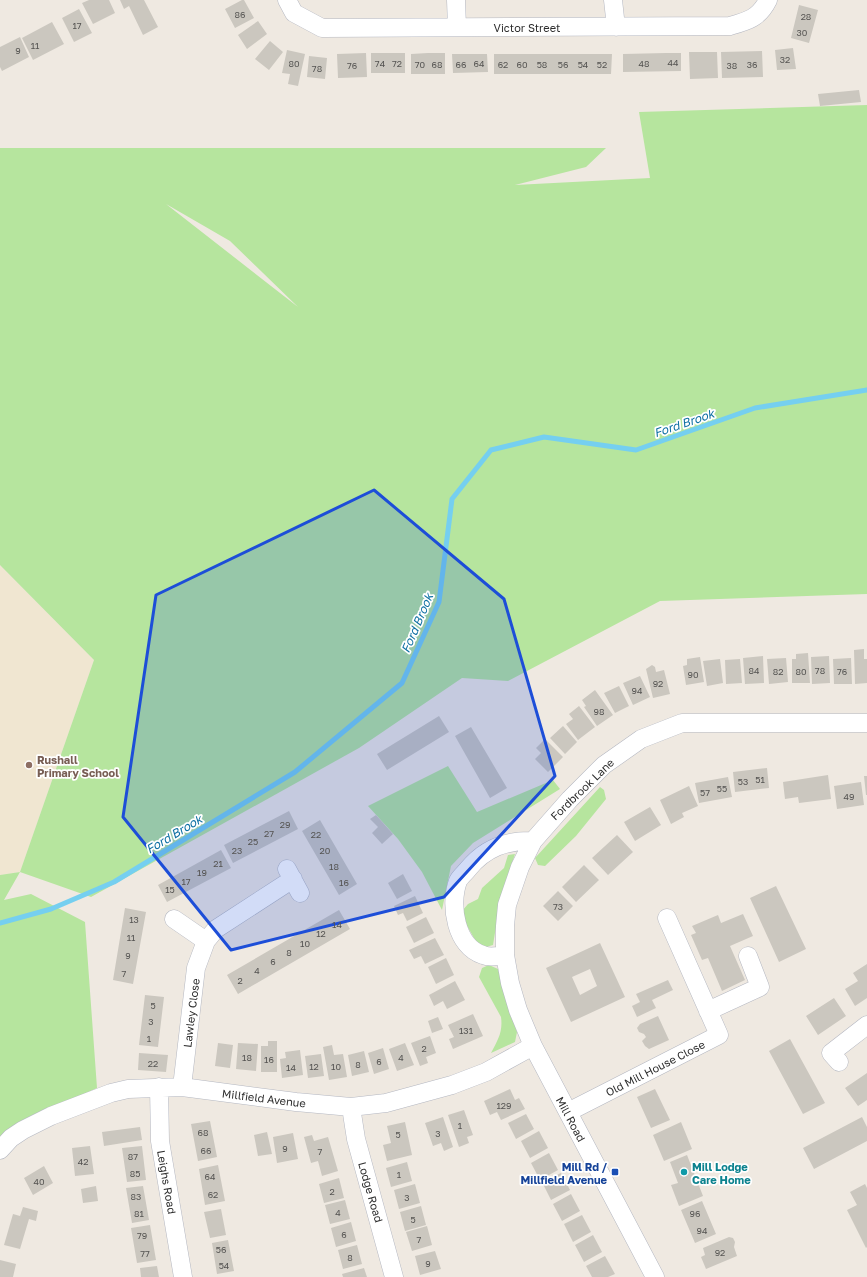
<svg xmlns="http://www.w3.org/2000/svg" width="867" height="1277" viewBox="0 0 867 1277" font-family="'Golos Text',sans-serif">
	<rect width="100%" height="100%" fill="#efe9e1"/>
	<path fill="#f0e6d1" d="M0 565 94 660 20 872 0 875Z"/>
	<path fill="#b6e59e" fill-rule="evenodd" d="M867 105V594L660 601 508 681 462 678 359 748 91 897 20 872 4 900 31 894 85 922 97 1088 12 1128 0 1139V875L20 872 94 660 0 565V148H606L586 167 515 185 650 178 639 112ZM166 204 230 241 298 307Z
		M448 766 477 812 553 780 560 789 473 843 451 866 442 910 422 872 398 839 368 806Z
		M600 787 604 790 606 799 576 836 545 866 538 865 535 858Z
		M515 854 501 896 493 945 486 947 478 945 466 924 462 911 468 904 478 899 482 888 504 868 508 855Z
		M489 965 498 969 517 1032 515 1042 491 1053C498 1040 503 1032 501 1017L479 977 482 968Z"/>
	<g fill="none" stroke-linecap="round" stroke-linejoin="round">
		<path stroke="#75cff0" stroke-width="5" d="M0 923 51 909 114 882 295 772 402 683 439 602 452 499 491 450 544 437 636 450 755 408 867 390"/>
	</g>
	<path fill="#cbc7bf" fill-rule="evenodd" d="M89 0H109L115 13 93 24 82 3Z
		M120 0H144L158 27 143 35 129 6 124 9Z
		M242 0H244L254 18 235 28 225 9Z
		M799 5 818 10 809 43 791 38Z
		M79 9 92 33 74 42 62 18Z
		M258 21 267 34 247 49 238 35Z
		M52 22 64 44 33 60 22 38Z
		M20 37 29 57 2 71 0 67V47Z
		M270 41 283 52 269 70 255 59Z
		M793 48 796 69 777 70 775 50Z
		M287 50 305 54 298 86 288 84 290 74 282 73Z
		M762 51 763 77 722 78 721 52Z
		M689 52H717L718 78 690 79Z
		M366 53 367 77 338 78 337 54Z
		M371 53H405V73H371Z
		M428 53H445V74H411V54Z
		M666 53H681V71L623 72V54Z
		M452 54H487L488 72 453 73Z
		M494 54H612L611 74H494Z
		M309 56 327 58 325 79 307 77Z
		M859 90 861 102 820 106 818 94Z
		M864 649V659H867V683L855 684 854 650Z
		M808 653 810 683H792V659H796V654Z
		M763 656 764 683 745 684 743 658Z
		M829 656 830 683 812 684 811 657Z
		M700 657 704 682 686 685 683 666 687 665V659Z
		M786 658 788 682 769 684 767 659Z
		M851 658 852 684H834L833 659Z
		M720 659 723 683 707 686 703 661Z
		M740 659 742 683 726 684 725 660Z
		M652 665 655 667 656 672 664 670 670 694 653 698 646 669Z
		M640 676 650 697 633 705 623 683Z
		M619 686 629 706 615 713 604 693Z
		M595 690 613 715 597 726 584 707 586 706 582 700Z
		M579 706 595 727 578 740 566 724 573 719 569 714Z
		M439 716 449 732 387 770 377 754Z
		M563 726 577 742 565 754 550 738Z
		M471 727 507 788 490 798 455 736Z
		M545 739 563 757 548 772 535 759 541 753 536 748Z
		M767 768 769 788 735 792 733 772Z
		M828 775 831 799 799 803 798 797 785 799 783 782Z
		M864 776H867V795H866Z
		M728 777 732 797 699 803 695 783Z
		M861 782 864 805 837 809 834 786Z
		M689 786 698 806 682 813 684 817 671 824 660 800Z
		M650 807 661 825 635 841 624 822Z
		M289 811 298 829 233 863 224 845Z
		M376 815 393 834 382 844 372 833 378 827 370 819Z
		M320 820 357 884 339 895 302 831Z
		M617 835 633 852 608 875 592 858Z
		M221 850 231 868 167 902 158 885Z
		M584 865 599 880 576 902 562 887Z
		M403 874 412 891 397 899 388 883Z
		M776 886 806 949 779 962 750 898Z
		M558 891 573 906 558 921 543 906Z
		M415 896 423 913 407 921 403 913 398 915 394 906Z
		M125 908 146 912 133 984 113 980Z
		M339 910 350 929 238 994 227 975Z
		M743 914 753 936 730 946 745 980 722 991 708 958 702 960 691 935 696 933 692 926 718 915 721 923Z
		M426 917 434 933 414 943 406 927Z
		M435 938 444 955 425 964 421 956 414 959 409 950Z
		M600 943 625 997 571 1022 546 968ZM590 969 597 986 580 995 572 977Z
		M446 958 454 975 436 984 428 967Z
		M867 964V998L855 1006 845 989 858 981 853 973Z
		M668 980 673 990 652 1000 656 1008 637 1017 632 1006 640 1002 636 994Z
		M455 981 465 1000 447 1009 443 1001 434 1006 429 995Z
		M145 995 164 997 158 1047 139 1045Z
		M834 998 846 1016 818 1035 806 1016Z
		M473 1014 483 1036 453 1049 449 1039 454 1037 448 1025Z
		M658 1016 669 1040 649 1049 645 1046 642 1041 646 1037 644 1034 639 1032 637 1028 640 1024Z
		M438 1017 443 1029 432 1033 428 1021Z
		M430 1036 436 1053 426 1057 428 1063 420 1066 411 1043Z
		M790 1039 825 1103 803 1114 769 1051Z
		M268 1041H277V1072H261V1046H268Z
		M218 1043 233 1045 230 1068 215 1066Z
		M238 1043 258 1044 256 1071 236 1069Z
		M405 1043 414 1065 397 1071 389 1049Z
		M332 1045 334 1055 343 1054 347 1077 329 1080 323 1047Z
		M383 1048 389 1069 374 1074 368 1053Z
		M300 1050 303 1075 282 1078 280 1059 286 1058 285 1052Z
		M364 1051 369 1072 352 1076 348 1055Z
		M139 1053 168 1055 166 1072 138 1070Z
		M321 1054 324 1076 308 1078 305 1056Z
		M867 1073V1100L858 1106 845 1088Z
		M510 1089 515 1100 519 1098 525 1109 501 1120 497 1112 490 1115 484 1101Z
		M655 1089 670 1120 651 1128 637 1097Z
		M464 1110 473 1135 467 1137 469 1143 459 1147 448 1115Z
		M526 1114 534 1129 516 1139 508 1123Z
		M443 1117 453 1147 444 1151 441 1143 433 1146 425 1123Z
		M862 1117 867 1127V1141L814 1169 803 1148Z
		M210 1121 217 1157 198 1161 191 1124Z
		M405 1122 412 1155 387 1161 383 1145 391 1143 387 1126Z
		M681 1122 692 1149 664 1161 653 1135Z
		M140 1127 142 1140 104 1146 102 1132Z
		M539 1131 548 1148 530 1158 521 1141Z
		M267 1132 272 1154 258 1156 254 1135Z
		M293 1133 298 1159 277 1163 273 1137Z
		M312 1135 314 1141 328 1137 338 1171 322 1176 318 1161 311 1163 304 1137Z
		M90 1146 94 1174 75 1176 72 1148Z
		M142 1146 146 1180 127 1182 122 1148Z
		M549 1153 558 1170 540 1180 531 1163Z
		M687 1155 703 1196 679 1206 671 1185 678 1183 670 1162Z
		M407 1162 412 1181 391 1187 386 1168Z
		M218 1165 225 1201 205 1205 199 1169Z
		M44 1166 53 1183 33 1195 24 1178Z
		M561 1173 570 1190 551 1200 542 1182Z
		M339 1178 344 1198 324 1203 319 1184Z
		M415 1184 420 1203 399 1209 394 1190Z
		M865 1184 867 1188V1247L866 1248 847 1210 857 1205 850 1192Z
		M96 1186 98 1201 83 1203 81 1189Z
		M143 1186 149 1220 132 1223 126 1188Z
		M571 1194 580 1211 562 1221 553 1204Z
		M345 1200 350 1219 330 1224 325 1205Z
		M702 1201 716 1234 695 1243 681 1210Z
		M421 1206 426 1225 405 1231 400 1212Z
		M23 1207 38 1211 36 1221 29 1219 20 1249 4 1245 13 1214 20 1216Z
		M221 1209 226 1235 210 1238 204 1212Z
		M582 1215 591 1232 573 1242 564 1224Z
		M351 1222 356 1241 336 1247 331 1228Z
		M150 1225 156 1260 137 1263 131 1228Z
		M427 1226 432 1245 412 1251 406 1232Z
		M593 1235 602 1252 584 1262 575 1245Z
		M729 1237 733 1238 735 1242 734 1247 737 1256 706 1269 701 1257 705 1255 703 1248Z
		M228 1240 234 1271 217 1274 212 1243Z
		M357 1245 362 1264 343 1269 338 1250Z
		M435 1251 441 1269 420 1275 415 1256Z
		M605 1256 615 1274 608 1277H592L586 1266Z
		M0 1260 16 1264 13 1277H0Z
		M157 1266 159 1277H141L140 1268Z
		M364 1268 367 1277H343L342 1274Z"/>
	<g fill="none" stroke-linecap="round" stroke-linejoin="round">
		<g stroke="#b4b7c1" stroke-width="19">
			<path id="minor" d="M287 0 294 13 322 28 730 26C748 21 759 18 768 0
				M456 0 457 27
				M613 0 616 27
				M287 869 300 893
				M174 919 206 941
				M505 955C497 956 490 958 483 955 456 947 449 905 458 881 460 877 465 873 468 869 485 848 506 840 533 841
				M708 1011 760 987 748 956
				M839 1062 831 1053 867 1025
				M159 1087 160 1141 183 1277
				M182 1087 196 968 206 941 216 929 293 879
				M351 1107 356 1139 394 1277
				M568 1112 719 1035 667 918
				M0 1150 11 1138 23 1130 51 1116 111 1093 128 1089 182 1087 296 1102 351 1107 386 1103 452 1085 486 1072 533 1046
				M655 1277 533 1046 518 1010 510 983 505 955V926L507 905 520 867 533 841 570 799 604 765 641 739 682 723H867"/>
		</g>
		<use href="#minor" stroke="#fff" stroke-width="18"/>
	</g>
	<path fill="#1d4ed8" fill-opacity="0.2" stroke="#1d4ed8" stroke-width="3" stroke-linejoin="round" d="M374 490 504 599 555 776 444 897 231 950 123 817 156 595Z"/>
	<circle fill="#8d6e63" stroke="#fff" stroke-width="1.5" cx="29" cy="765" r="4"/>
	<rect fill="#1a4fb4" stroke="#fff" stroke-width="1.5" x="611" y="1168" width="8" height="8" rx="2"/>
	<circle fill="#0f9aa8" stroke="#fff" stroke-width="1.5" cx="684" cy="1172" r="4"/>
	<g text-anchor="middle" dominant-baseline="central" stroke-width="3.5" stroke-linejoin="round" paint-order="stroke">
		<g font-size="9" fill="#555452">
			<text x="240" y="14">86</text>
			<text x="806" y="16">28</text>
			<text x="77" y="25">17</text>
			<text x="802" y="32">30</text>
			<text x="35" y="45">11</text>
			<text x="18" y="50">9</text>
			<text x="785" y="59">32</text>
			<text x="673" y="62">44</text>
			<text x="294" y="63">80</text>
			<text x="380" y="63">74</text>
			<text x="397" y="63">72</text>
			<text x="479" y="63">64</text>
			<text x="644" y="63">48</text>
			<text x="420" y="64">70</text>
			<text x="437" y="64">68</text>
			<text x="461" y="64">66</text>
			<text x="503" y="64">62</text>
			<text x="522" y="64">60</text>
			<text x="542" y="64">58</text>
			<text x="563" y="64">56</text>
			<text x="583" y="64">54</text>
			<text x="602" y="64">52</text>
			<text x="752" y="64">36</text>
			<text x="352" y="65">76</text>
			<text x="732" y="65">38</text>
			<text x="317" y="68">78</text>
			<text x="754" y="670">84</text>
			<text x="820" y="670">78</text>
			<text x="778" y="671">82</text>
			<text x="801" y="671">80</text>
			<text x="842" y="671">76</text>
			<text x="693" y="674">90</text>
			<text x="658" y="683">92</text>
			<text x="637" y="690">94</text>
			<text x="599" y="711">98</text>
			<text x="760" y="779">51</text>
			<text x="743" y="781">53</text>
			<text x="722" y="788">55</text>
			<text x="705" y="792">57</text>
			<text x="849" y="796">49</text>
			<text x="285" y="824">29</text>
			<text x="269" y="833">27</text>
			<text x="316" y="834">22</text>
			<text x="253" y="841">25</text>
			<text x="237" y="850">23</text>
			<text x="325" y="850">20</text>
			<text x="218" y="863">21</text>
			<text x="334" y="866">18</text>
			<text x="202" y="872">19</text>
			<text x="186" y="881">17</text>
			<text x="344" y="882">16</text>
			<text x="170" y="889">15</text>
			<text x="558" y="906">73</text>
			<text x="134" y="919">13</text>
			<text x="337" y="924">14</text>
			<text x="321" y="933">12</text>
			<text x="131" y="937">11</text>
			<text x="305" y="943">10</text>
			<text x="289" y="952">8</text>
			<text x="128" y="955">9</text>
			<text x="273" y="961">6</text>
			<text x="257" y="970">4</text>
			<text x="124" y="973">7</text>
			<text x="240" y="980">2</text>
			<text x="153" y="1005">5</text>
			<text x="151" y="1021">3</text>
			<text x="466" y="1030">131</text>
			<text x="149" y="1038">1</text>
			<text x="424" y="1048">2</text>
			<text x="247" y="1057">18</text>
			<text x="401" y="1057">4</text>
			<text x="269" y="1059">16</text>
			<text x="379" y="1061">6</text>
			<text x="153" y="1063">22</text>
			<text x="358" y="1064">8</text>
			<text x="314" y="1066">12</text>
			<text x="336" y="1066">10</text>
			<text x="291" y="1067">14</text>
			<text x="504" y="1105">129</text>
			<text x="460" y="1125">1</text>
			<text x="203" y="1132">68</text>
			<text x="438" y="1133">3</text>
			<text x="398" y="1134">5</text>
			<text x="285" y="1148">9</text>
			<text x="206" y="1150">66</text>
			<text x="320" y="1151">7</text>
			<text x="133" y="1156">87</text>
			<text x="83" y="1161">42</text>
			<text x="135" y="1173">85</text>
			<text x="399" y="1174">1</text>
			<text x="210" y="1176">64</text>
			<text x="39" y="1181">40</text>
			<text x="332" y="1191">2</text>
			<text x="213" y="1194">62</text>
			<text x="136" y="1196">83</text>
			<text x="407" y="1197">3</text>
			<text x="338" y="1212">4</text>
			<text x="139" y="1213">81</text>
			<text x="695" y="1213">96</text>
			<text x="413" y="1219">5</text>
			<text x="702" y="1230">94</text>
			<text x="344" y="1234">6</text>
			<text x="142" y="1235">79</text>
			<text x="419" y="1239">7</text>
			<text x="221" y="1249">56</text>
			<text x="720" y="1252">92</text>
			<text x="145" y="1253">77</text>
			<text x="350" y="1257">8</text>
			<text x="428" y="1263">9</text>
			<text x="224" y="1265">54</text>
		</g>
		<g font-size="11" fill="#2e2e2e" stroke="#fff">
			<text x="527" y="27">Victor Street</text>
			<text transform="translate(582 789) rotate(-44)">Fordbrook Lane</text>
			<text transform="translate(191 1013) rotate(-83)">Lawley Close</text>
			<text transform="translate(655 1068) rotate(-27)">Old Mill House Close</text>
			<text transform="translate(264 1098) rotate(7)">Millfield Avenue</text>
			<text transform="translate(571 1119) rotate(62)">Mill Road</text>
			<text transform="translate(167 1182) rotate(80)">Leighs Road</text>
			<text transform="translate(371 1192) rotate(74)">Lodge Road</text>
		</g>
		<g font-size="11" font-weight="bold" fill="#785e54" stroke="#fff" text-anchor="start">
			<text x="37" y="759">Rushall<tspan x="37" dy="13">Primary School</tspan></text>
		</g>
		<g font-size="11" font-weight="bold" fill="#164399" stroke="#fff" text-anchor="end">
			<text x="607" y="1166">Mill Rd /<tspan x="607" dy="13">Millfield Avenue</tspan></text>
		</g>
		<g font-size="11" font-weight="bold" fill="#0d838f" stroke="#fff" text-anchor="start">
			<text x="692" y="1166">Mill Lodge<tspan x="692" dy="13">Care Home</tspan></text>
		</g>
		<g font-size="12" font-style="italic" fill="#0d6fa3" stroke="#fff">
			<text transform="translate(684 423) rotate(-19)">Ford Brook</text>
			<text transform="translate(417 623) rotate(-67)">Ford Brook</text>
			<text transform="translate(174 834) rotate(-31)">Ford Brook</text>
		</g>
	</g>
</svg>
